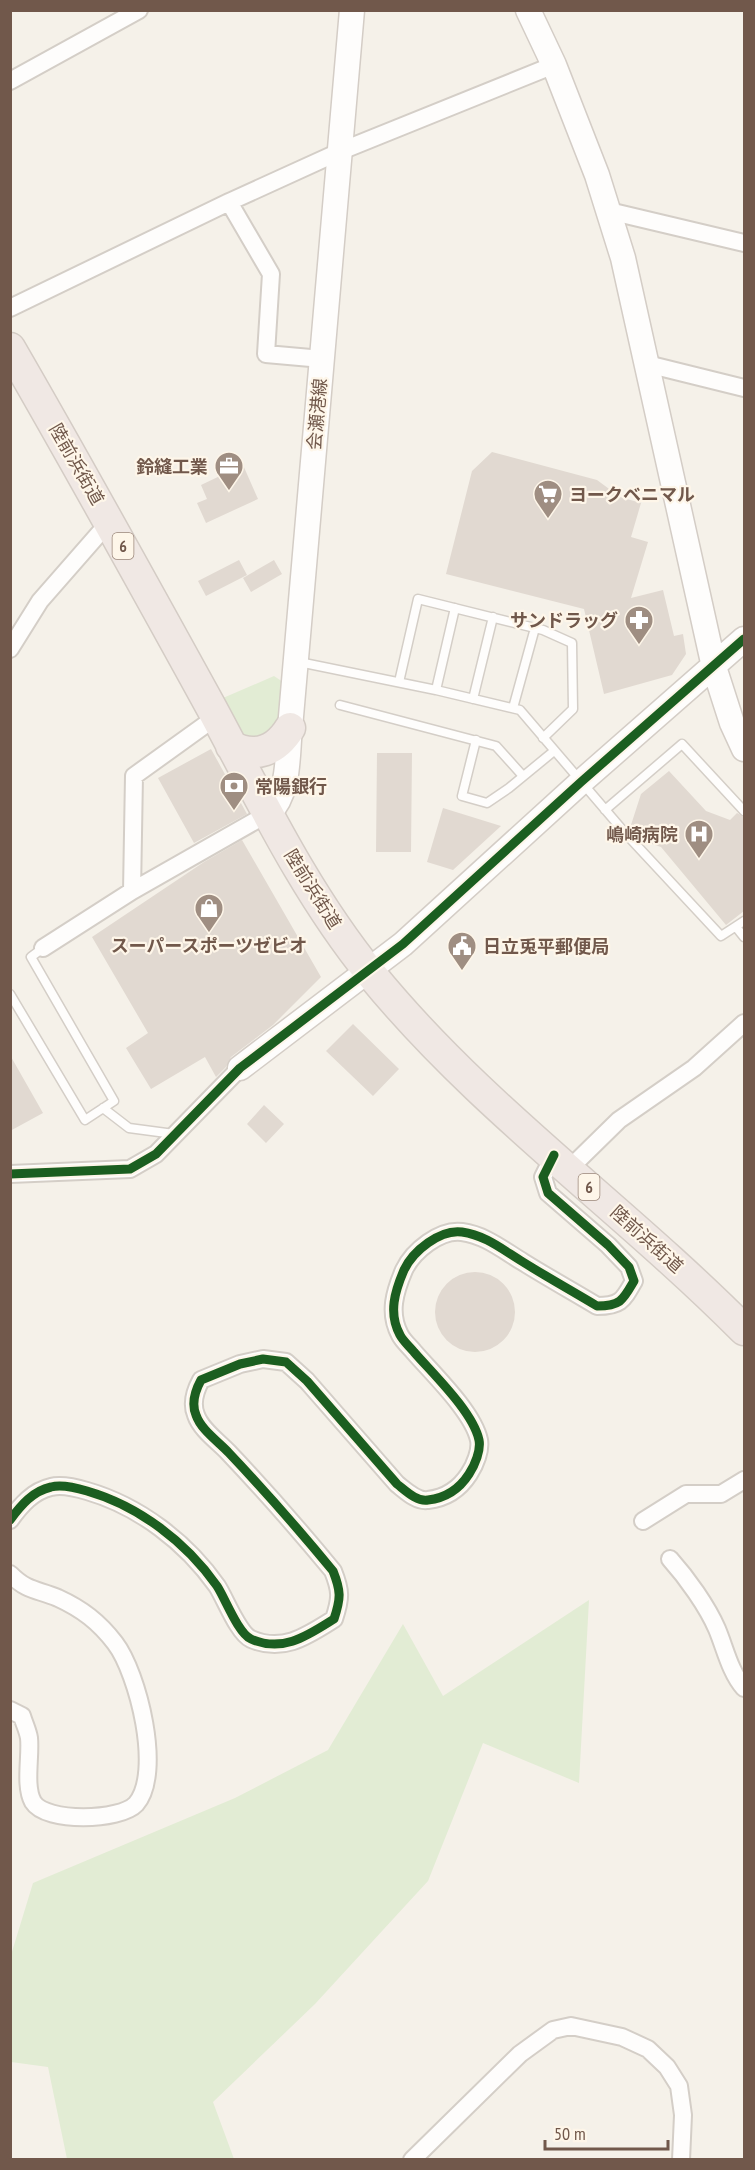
<svg xmlns="http://www.w3.org/2000/svg" width="755" height="2170" viewBox="0 0 755 2170" font-family="'PT Sans Narrow','Noto Sans JP',sans-serif">
	<rect width="100%" height="100%" fill="#f5f1e9"/>
	<path fill="#e2ecd4" d="M274 676 286 684 282 727 262 741H244L223 698Z
		M589 1600 579 1783 483 1743 428 1881 315 2004 213 2102 234 2159H67L48 2067 11 2062V1955L33 1883 235 1798 328 1750 403 1624 443 1696Z"/>
	<path fill="#e1d9d1" d="M492 452 597 480 620 497 641 503 631 537 648 542 631 598 663 590 674 636 683 634 686 654 672 675 604 694 584 609 446 574 472 471Z
		M243 465 258 499 206 523 197 503 207 499 201 485Z
		M239 560 247 575 206 596 198 581Z
		M274 560 282 574 251 592 243 578Z
		M211 749 247 814 194 843 158 778Z
		M377 753H412L411 852H376Z
		M669 771 706 811 730 820 737 813 744 817V911L726 925 661 847 640 840 635 834 636 831 630 828 641 794Z
		M443 808 501 826 453 870 427 862Z
		M242 840 321 977 273 1025 231 1057 226 1067 216 1077 205 1057 151 1089 126 1048 148 1033 92 937 204 862Z
		M353 1024 399 1069 373 1096 326 1051Z
		M10 1055 43 1113 10 1131Z
		M264 1105 284 1124 266 1143 247 1124Z
		M435 1312a40 40 0 1 1 80 0a40 40 0 1 1-80 0Z"/>
	<g fill="none" stroke-linecap="round" stroke-linejoin="round">
		<g stroke="#d4cec7" stroke-width="11">
			<path id="lane" d="M299 662 436 690 520 710 626 834 721 936 744 921
				M399 682 418 599 543 630 572 643 573 709 543 738
				M436 690 455 608
				M473 699 493 617
				M340 705 496 746 523 776
				M513 708 535 628
				M476 740 462 796 487 803 509 788 554 751
				M605 810 682 744 744 811
				M736 927 744 937
				M10 994 85 1120 114 1101 31 957 43 948
				M103 1108 129 1128 174 1134"/>
		</g>
		<g stroke="#d4cec7" stroke-width="20">
			<path id="street" d="M10 81 139 10
				M229 202 271 274 266 354 322 359
				M609 211 744 243
				M10 308 229 202 341 151 554 65
				M647 364 744 388
				M10 649 40 601 110 521
				M132 891 134 776 216 717
				M43 948 132 891 269 813
				M569 1169 619 1120 694 1068 744 1023
				M10 1174 130 1169 156 1154 240 1068
				M10 1520C21 1505 33 1491 51 1487 62 1484 77 1488 87 1491 139 1506 186 1542 217 1586 225 1598 238 1633 251 1639 283 1653 307 1636 334 1619 341 1598 341 1591 333 1571 300 1531 265 1491 229 1453 219 1442 201 1430 196 1415 191 1403 195 1391 201 1380L240 1364 263 1359 286 1362 307 1381 397 1484C406 1491 417 1502 428 1500 446 1498 460 1488 469 1474 475 1465 481 1450 479 1440 473 1412 433 1374 414 1352 410 1347 403 1341 400 1335 388 1313 395 1291 404 1270 413 1251 440 1229 462 1232 485 1235 503 1250 523 1262 547 1277 572 1291 597 1306 621 1306 623 1300 634 1281L629 1267 608 1245 548 1193 543 1177 554 1155
				M643 1521 686 1494H721L744 1480
				M670 1559C687 1578 707 1606 717 1629 725 1648 730 1672 744 1688
				M10 1574C28 1592 37 1589 58 1598 82 1609 99 1622 115 1643 138 1673 163 1773 136 1804 120 1821 46 1823 33 1802 24 1786 31 1756 29 1738 28 1731 24 1723 22 1716L10 1710
				M412 2160 520 2054 553 2030 571 2026 622 2037 648 2049 667 2067 679 2086 683 2115 681 2160"/>
		</g>
		<g stroke="#d4cdc6" stroke-width="27">
			<path id="secondary" d="M528 10 554 65 597 175 623 258 714 667 732 723 744 749
				M269 813C290 793 287 755 290 728L352 10
				M240 1068 403 944 581 782 744 639"/>
		</g>
		<g stroke="#d4ccc5" stroke-width="33">
			<path id="highway" d="M10 348C79 467 145 587 211 707 260 798 305 893 371 974 479 1107 623 1208 744 1330
				M231 746C255 759 276 751 290 728"/>
		</g>
		<use href="#lane" stroke="#fefdfc" stroke-width="8"/>
		<use href="#street" stroke="#fefdfc" stroke-width="16"/>
		<use href="#secondary" stroke="#fefdfc" stroke-width="24"/>
		<use href="#highway" stroke="#f0e8e4" stroke-width="30"/>
		<g stroke="#fef6e9" stroke-width="13">
			<path id="cycleway" d="M10 1174 130 1169 156 1154 240 1068 403 944 581 782 744 639
				M10 1520C21 1505 33 1491 51 1487 62 1484 77 1488 87 1491 139 1506 186 1542 217 1586 225 1598 238 1633 251 1639 283 1653 307 1636 334 1619 341 1598 341 1591 333 1571 300 1531 265 1491 229 1453 219 1442 201 1430 196 1415 191 1403 195 1391 201 1380L240 1364 263 1359 286 1362 307 1381 397 1484C406 1491 417 1502 428 1500 446 1498 460 1488 469 1474 475 1465 481 1450 479 1440 473 1412 433 1374 414 1352 410 1347 403 1341 400 1335 388 1313 395 1291 404 1270 413 1251 440 1229 462 1232 485 1235 503 1250 523 1262 547 1277 572 1291 597 1306 621 1306 623 1300 634 1281L629 1267 608 1245 548 1193 543 1177 554 1155"/>
		</g>
		<use href="#cycleway" stroke="#1b5e20" stroke-width="9"/>
	</g>
	<defs>
		<g id="office-pin" transform="scale(1.5)"><path d="M0 17L-7.5 6A9.5 9.5 0 1 1 7.5 6Z" fill="#9f8e82" stroke="#fef6e9"/><path d="M-6-3h4V-5.5h4V-3h4V5H-6ZM-1-4.5V-3h2v-1.5ZM-6 0V1H6V0Z" fill="#fff"/></g>
		<g id="supermarket-pin" transform="scale(1.5)"><path d="M0 17L-7.5 6A9.5 9.5 0 1 1 7.5 6Z" fill="#9f8e82" stroke="#fef6e9"/><path d="M-6-5.5h2.5l.6 2H6L4.5 2H-2.5L-4.4-4H-6ZM-1.5 3.2a1.3 1.3 0 1 0 .1 0ZM3 3.2a1.3 1.3 0 1 0 .1 0Z" fill="#fff"/></g>
		<g id="pharmacy-pin" transform="scale(1.5)"><path d="M0 17L-7.5 6A9.5 9.5 0 1 1 7.5 6Z" fill="#9f8e82" stroke="#fef6e9"/><path d="M-2-6h4v4h4v4h-4v4h-4v-4h-4v-4h4Z" fill="#fff"/></g>
		<g id="bank-pin" transform="scale(1.5)"><path d="M0 17L-7.5 6A9.5 9.5 0 1 1 7.5 6Z" fill="#9f8e82" stroke="#fef6e9"/><path d="M-6-4H6V4H-6ZM0-2.3a2.3 2.3 0 1 0 0 4.6a2.3 2.3 0 1 0 0-4.6Z" fill="#fff"/></g>
		<g id="hospital-pin" transform="scale(1.5)"><path d="M0 17L-7.5 6A9.5 9.5 0 1 1 7.5 6Z" fill="#9f8e82" stroke="#fef6e9"/><path d="M-5-5h3v3.5h4V-5h3V5h-3V1.5h-4V5h-3Z" fill="#fff"/></g>
		<g id="shop-pin" transform="scale(1.5)"><path d="M0 17L-7.5 6A9.5 9.5 0 1 1 7.5 6Z" fill="#9f8e82" stroke="#fef6e9"/><path d="M-5-2.5h2.3a2.7 3.5 0 0 1 5.4 0H5L5.5 6h-11ZM-1.5-2.5h3a1.5 2.3 0 0 0-3 0Z" fill="#fff"/></g>
		<g id="civic-pin" transform="scale(1.5)"><path d="M0 17L-7.5 6A9.5 9.5 0 1 1 7.5 6Z" fill="#9f8e82" stroke="#fef6e9"/><path d="M-.6-6.5H3V-4.5H.6V-3L4-1V1h2V6H-6V1h2V-1L-.6-3ZM-1.2 2.5V6h2.4V2.5Z" fill="#fff"/></g>
	</defs>
	<g fill-rule="evenodd">
		<use href="#office-pin" x="229" y="466"/>
		<use href="#supermarket-pin" x="548" y="494"/>
		<use href="#pharmacy-pin" x="639" y="620"/>
		<use href="#bank-pin" x="234" y="786"/>
		<use href="#hospital-pin" x="699" y="834"/>
		<use href="#shop-pin" x="209" y="908"/>
		<use href="#civic-pin" x="462" y="946"/>
	</g>
	<g text-anchor="middle" dominant-baseline="central" stroke-width="4.5" stroke-linejoin="round" paint-order="stroke">
		<g fill="#fef6e9" stroke="#9b877a" stroke-width="1.5">
			<rect x="112.5" y="533" width="21" height="26" rx="4.5"/>
			<rect x="578.5" y="1174" width="21" height="26" rx="4.5"/>
		</g>
		<g font-size="16" font-weight="bold" fill="#71584b">
			<text x="123" y="546">6</text>
			<text x="589" y="1187">6</text>
		</g>
		<g font-size="18" fill="#71584b" stroke="#fef6e9">
			<text transform="translate(317 414) rotate(-85)">会瀬港線</text>
			<text transform="translate(77 464) rotate(60)">陸前浜街道</text>
			<text transform="translate(313 889) rotate(58)">陸前浜街道</text>
			<text transform="translate(647 1239) rotate(42)">陸前浜街道</text>
		</g>
		<g font-size="18" font-weight="bold" fill="#71584b" stroke="#fef6e9" text-anchor="end">
			<text x="208" y="466">鈴縫工業</text>
			<text x="569" y="494" text-anchor="start">ヨークベニマル</text>
			<text x="618" y="620">サンドラッグ</text>
			<text x="255" y="786" text-anchor="start">常陽銀行</text>
			<text x="678" y="834">嶋崎病院</text>
			<text x="209" y="945" text-anchor="middle">スーパースポーツゼビオ</text>
			<text x="483" y="946" text-anchor="start">日立兎平郵便局</text>
		</g>
	</g>
	<rect width="755" height="2170" fill="none" stroke="#71584b" stroke-width="24"/>
	<path d="M545 2140v9h123v-9" fill="none" stroke="#71584b" stroke-width="3"/>
	<text x="554" y="2140" font-size="18" fill="#71584b" stroke="#fef6e9" stroke-width="4.5" paint-order="stroke">50 m</text>
</svg>
